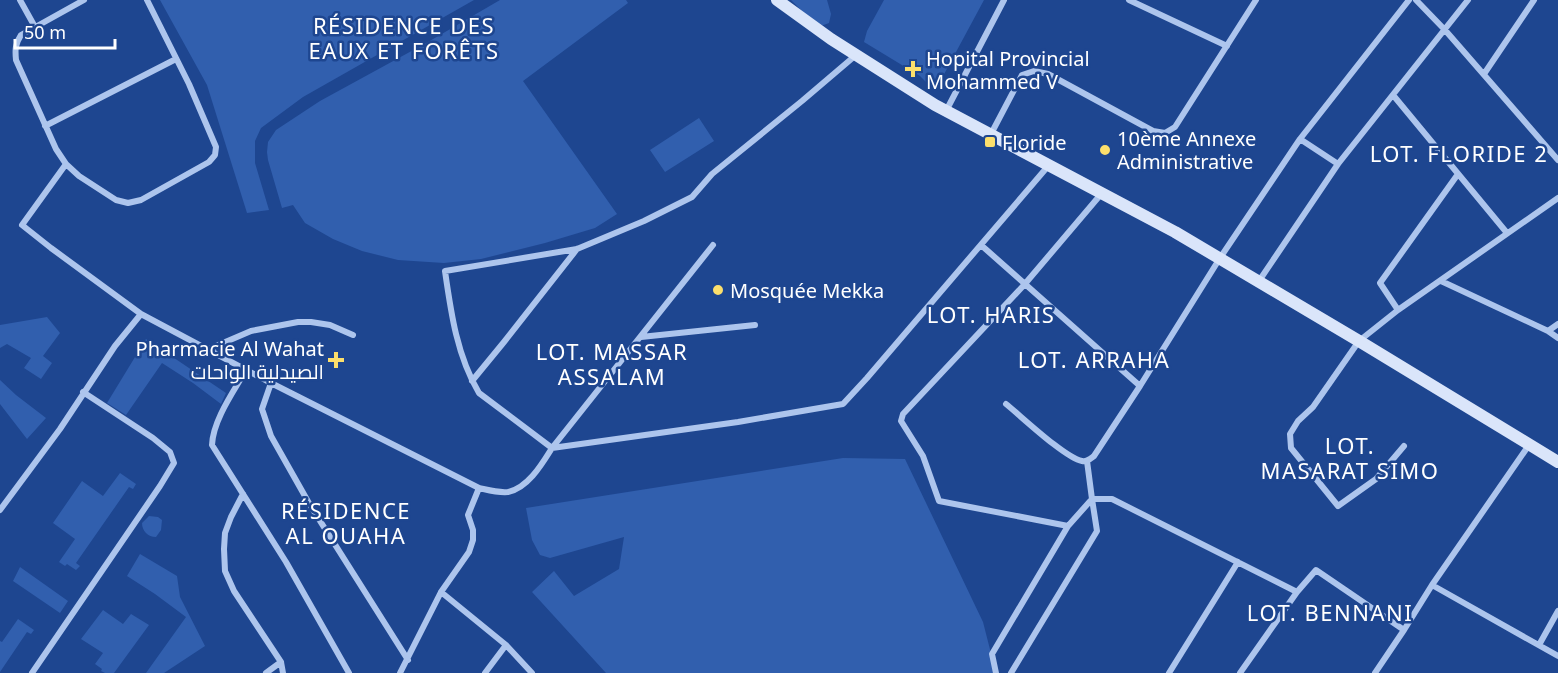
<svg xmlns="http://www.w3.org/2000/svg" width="1558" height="673" viewBox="0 0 1558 673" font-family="'Noto Sans',Cairo,sans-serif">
	<rect width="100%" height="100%" fill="#1e4690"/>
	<path fill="#315fae" d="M160 0H474L303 97 261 128 255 141V163L269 210 247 213 207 85Z
		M500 0H626L628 3 523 81 617 214 595 228 545 243 481 259 444 263 398 260 362 251 333 239 305 223 293 205 282 208 268 160 267 152 268 142 276 130 320 101 428 42Z
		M791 0H827L831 14 829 23 821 26 805 14Z
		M884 0H984L935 91 920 76 864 42 867 31Z
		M699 118 714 141 665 172 650 150Z
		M47 317 60 333 43 356 52 363 41 379 24 368 31 358 7 344 0 348V325Z
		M146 339 226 393 221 404 193 383 162 363 126 415 107 403Z
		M0 380 16 395 46 418 27 439 0 404Z
		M843 458 905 459 983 622 996 673H606L532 592 554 571 574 596 619 569 624 537 550 558 540 555 532 540 526 508Z
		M120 473 136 484 133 489 129 487 76 563 80 566 76 570 67 564 65 566 59 562 75 539 53 523 82 481 103 496Z
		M149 516 158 517 162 520 161 530 156 537C148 537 142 531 142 523Z
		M140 554 177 576 180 597 205 646 164 673H146L186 617 155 594 127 576Z
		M20 567 68 601 60 613 13 581Z
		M103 610 123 624 131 614 149 625 114 673H105L101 671 102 669 95 664 103 653 81 639Z
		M18 619 34 630 31 634 27 632 0 672V641L2 642Z"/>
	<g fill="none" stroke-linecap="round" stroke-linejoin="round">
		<path stroke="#adc5ed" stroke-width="6" d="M20 0 35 27
			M84 0 21 35C15 44 15 50 16 60L56 149 66 164 79 176 116 200 128 203 141 200 209 162 215 155 216 147 189 84 147 0
			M1129 0 1227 46
			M1416 0 1445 30 1558 160
			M856 55 802 101 712 174 692 197 644 221 577 249 445 271C451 313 457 356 479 393L552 448 738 422 843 404 867 378 1049 165
			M1484 74 1534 0
			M1393 95 1507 233
			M946 111 1004 0
			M45 126 176 59
			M991 134 1022 75 1034 71 1048 74 1153 131 1165 133 1175 127 1256 0
			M1300 139 1338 164
			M66 164 22 225 51 248 141 314
			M981 245 1140 386
			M1259 281 1338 164 1468 0
			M1441 281 1548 331 1558 338
			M1398 310 1380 283 1458 174
			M1548 331 1558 324
			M641 337 755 325
			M209 349 251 331 298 322H311L330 325 353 335
			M246 370C234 391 213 420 212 445L286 562 349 673
			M472 381 504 342 577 249
			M271 383 262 409 271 436 310 505 408 660
			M1006 404C1021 416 1065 458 1082 461 1087 462 1090 459 1094 456L1140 386 1220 258 1300 139 1409 0
			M1404 446 1376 479 1338 506 1291 448 1290 434 1298 421 1313 407 1359 341 1398 310 1558 198
			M1087 461 1092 499H1112L1297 592 1316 570 1404 630
			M243 494 231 517 225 533 224 549 225 571 234 591 281 662 283 673
			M0 510 60 429 115 346 141 314 271 383 479 488C488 490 498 493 508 492 528 488 542 464 552 448L713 245
			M1068 526 939 501 923 456 901 421 903 414 1024 285 1102 193
			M1432 585 1558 656
			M441 592 506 645 532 673
			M1539 645 1558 611
			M32 673 160 486 174 463 170 452 153 438 83 392
			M266 673 281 662
			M400 673 441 592 469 552 473 540V530L468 515 479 488
			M485 673 506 645
			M996 673 992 654 1068 526 1092 499
			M1011 673 1097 531 1092 499
			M1169 673 1238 562
			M1240 673 1297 592
			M1375 673 1404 630 1432 585 1529 445"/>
		<path stroke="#dae5fa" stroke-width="12" d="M777 0 831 39 935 105 1175 232 1359 341 1558 462"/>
	</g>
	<g fill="#fcdf6c" stroke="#1e4690" stroke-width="2">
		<path d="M910 60h6v6h6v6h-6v6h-6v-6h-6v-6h6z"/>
		<rect x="984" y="136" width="12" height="12" rx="3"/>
		<circle cx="1105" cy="150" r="6"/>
		<circle cx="718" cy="290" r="6"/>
		<path d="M333 351h6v6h6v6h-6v6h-6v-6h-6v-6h6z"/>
	</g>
	<g text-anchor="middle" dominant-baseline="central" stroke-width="5" stroke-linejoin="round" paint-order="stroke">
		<g font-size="20" fill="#fff" stroke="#1e4690" text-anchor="start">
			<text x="926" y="58">Hopital Provincial<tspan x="926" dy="23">Mohammed V</tspan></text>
			<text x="1117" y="138">10ème Annexe<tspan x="1117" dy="23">Administrative</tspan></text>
			<text x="1002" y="142">Floride</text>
			<text x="730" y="290">Mosquée Mekka</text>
			<text x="324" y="348" text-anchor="end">Pharmacie Al Wahat<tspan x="324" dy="23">الصيدلية الواحات</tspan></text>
		</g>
		<g font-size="22" letter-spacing="1.5" fill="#fff" stroke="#1e4690">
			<text x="404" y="25">RÉSIDENCE DES<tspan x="404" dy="25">EAUX ET FORÊTS</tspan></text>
			<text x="1459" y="153">LOT. FLORIDE 2</text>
			<text x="991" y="314">LOT. HARIS</text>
			<text x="612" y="351">LOT. MASSAR<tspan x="612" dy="25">ASSALAM</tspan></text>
			<text x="1094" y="359">LOT. ARRAHA</text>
			<text x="1350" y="445">LOT.<tspan x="1350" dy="25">MASARAT SIMO</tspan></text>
			<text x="346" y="510">RÉSIDENCE<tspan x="346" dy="25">AL OUAHA</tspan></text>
			<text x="1330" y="612">LOT. BENNANI</text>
		</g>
	</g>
	<path d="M15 39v9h100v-9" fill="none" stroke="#ffffff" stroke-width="3"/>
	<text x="24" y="39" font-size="18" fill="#ffffff" stroke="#1e4690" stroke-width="4.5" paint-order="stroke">50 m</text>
</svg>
